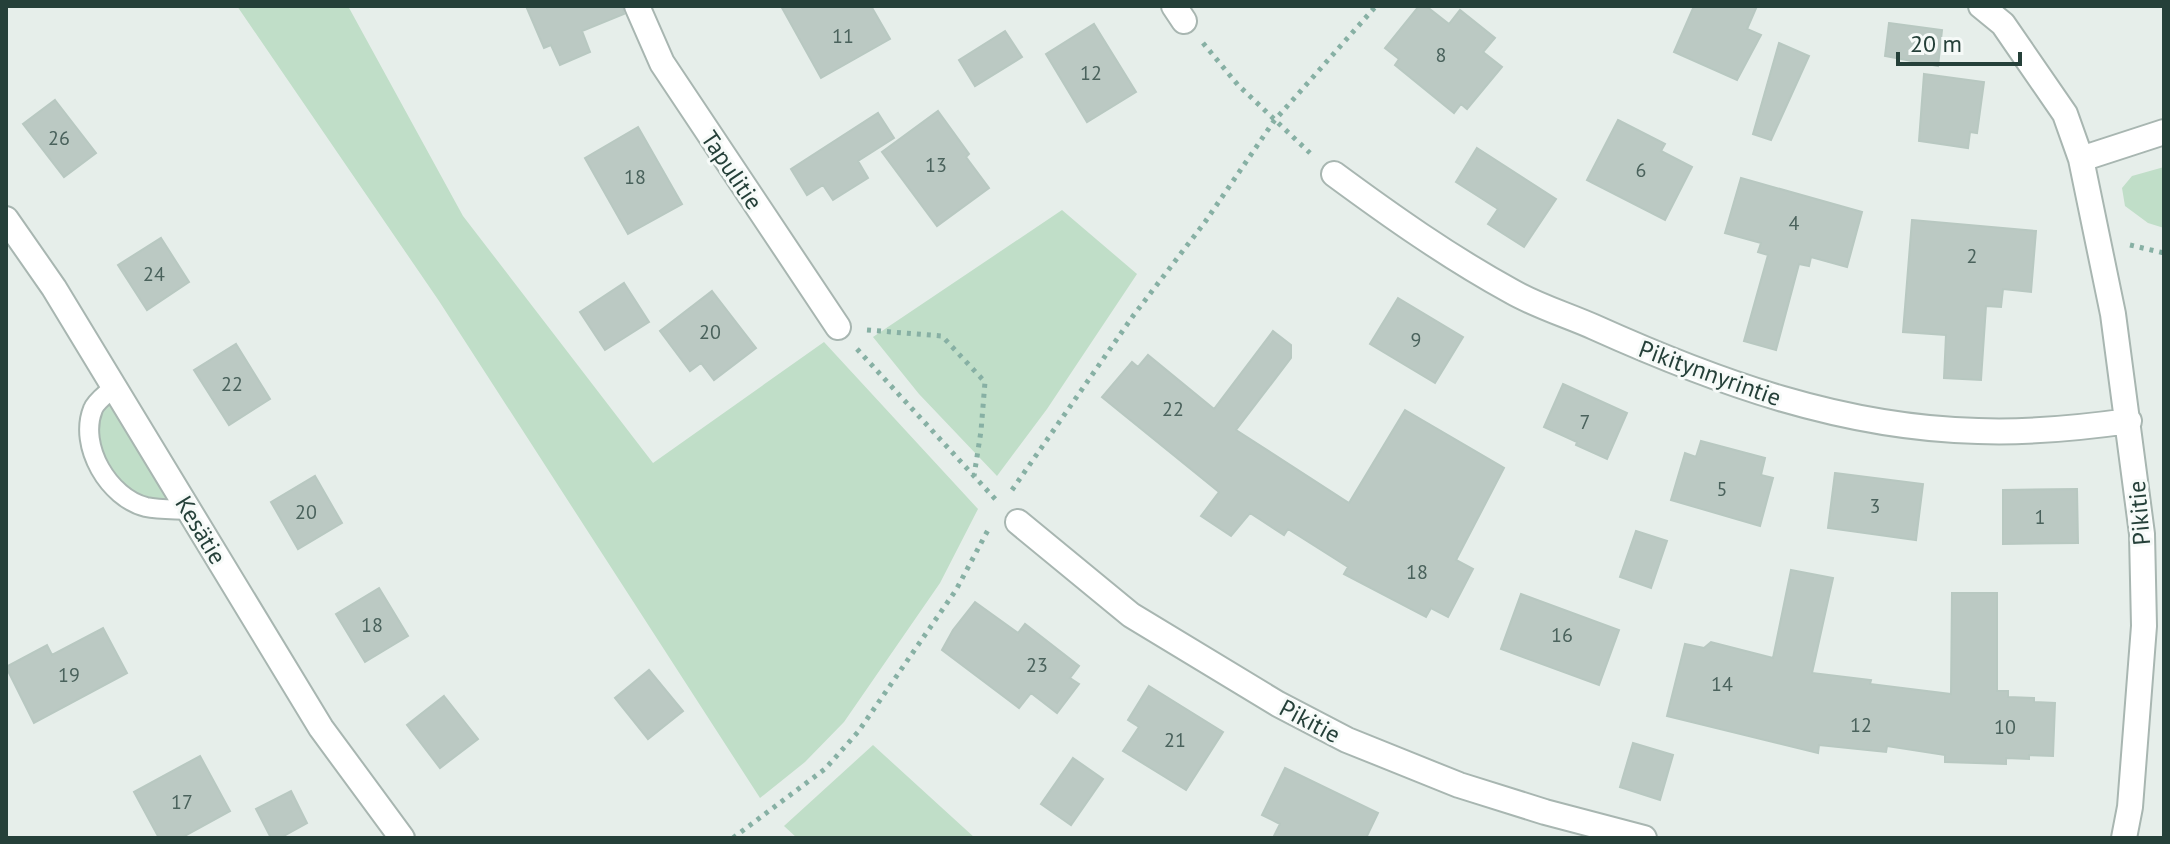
<svg xmlns="http://www.w3.org/2000/svg" width="2170" height="844" viewBox="0 0 2170 844" font-family="'PT Sans',sans-serif">
	<rect width="100%" height="100%" fill="#e6eeea"/>
	<path fill="#c0dec8" d="M237 6H348L463 216 653 463 824 342 978 509 940 583 844 722 805 762 760 798 439 301Z
		M2164 167V228L2148 223 2125 206 2122 188 2132 176Z
		M1062 210 1137 274 1047 409 997 476 919 394 873 337Z
		M114 387 190 510 114 489 90 430Z
		M873 745 975 838H797L784 826Z"/>
	<path fill="#bbc9c3" stroke="#b8c8c1" stroke-width="2" d="M526 6H622L624 14 582 31 590 52 560 65 551 45 544 48Z
		M781 6H871L890 39 821 78Z
		M1419 6H1426L1449 24 1460 10 1495 38 1483 52 1502 67 1467 109 1461 104 1454 113 1395 65 1399 59 1385 48Z
		M1694 6H1757L1747 29 1761 35 1737 80 1674 52Z
		M1889 23 1942 30 1938 66 1885 56Z
		M1094 24 1136 92 1087 122 1046 54Z
		M1005 31 1022 57 975 86 959 60Z
		M1779 43 1809 56 1771 140 1753 134Z
		M1924 74 1984 82 1977 133 1970 132 1968 148 1919 141Z
		M55 100 96 153 64 177 23 124Z
		M938 111 969 154 966 157 989 188 937 226 882 152Z
		M878 113 894 138 858 161 868 178 833 200 823 185 807 195 791 169Z
		M1618 120 1665 144 1661 151 1692 167 1665 220 1587 180Z
		M638 127 682 204 628 234 585 158Z
		M1477 148 1556 199 1524 247 1488 224 1498 209 1456 182Z
		M1741 178 1862 212 1847 267 1811 257 1809 266 1799 264 1776 350 1744 341 1768 255 1758 252 1761 243 1725 233Z
		M1912 220 2036 231 2031 292 2003 289 2001 307 1986 306 1981 380 1944 378 1946 335 1903 332Z
		M161 238 189 282 147 310 118 265Z
		M624 283 649 322 605 350 580 312Z
		M712 291 756 348 714 380 701 363 690 371 660 331Z
		M1398 298 1463 337 1435 383 1370 344Z
		M1273 331 1291 345V358L1236 430 1349 503 1405 410 1504 468 1456 560 1473 569 1448 617 1431 608 1426 617 1344 574 1348 567 1288 529 1284 535 1250 513 1231 536 1201 516 1219 492 1102 397 1132 362 1138 367 1148 355 1214 409Z
		M236 344 270 399 229 425 194 370Z
		M1563 384 1627 413 1607 459 1576 445 1577 442 1544 427Z
		M1701 441 1765 458 1761 475 1773 478 1760 526 1671 500 1685 453 1696 457Z
		M1835 473 1923 484 1916 540 1828 528Z
		M315 476 342 523 298 549 271 502Z
		M2077 489 2078 543 2003 544V490Z
		M1636 531 1667 541 1651 588 1620 577Z
		M1791 570 1833 578 1812 673 1871 680 1870 684 1951 694 1952 593H1997V691H2008V697L2034 698V702L2055 703 2053 756 2029 755V759L2006 758V764L1945 762V755L1887 746 1886 752 1819 745 1818 753 1667 716 1685 644 1704 648 1711 642 1773 658Z
		M379 588 408 636 365 662 336 614Z
		M1521 594 1619 630 1599 685 1501 649Z
		M975 602 1018 633 1025 624 1079 666 1070 678 1079 684 1057 713 1031 693 1019 708 942 650 953 630Z
		M103 628 127 673 34 723 6 667 47 645 52 655Z
		M649 670 683 711 648 739 615 698Z
		M1149 686 1223 732 1186 790 1123 751 1139 727 1128 720Z
		M444 696 478 739 440 768 407 725Z
		M1633 743 1673 755 1660 800 1620 787Z
		M200 756 230 811 181 838H159L134 792Z
		M1073 758 1103 779 1071 825 1041 804Z
		M1285 768 1378 813 1366 838H1273L1280 824 1262 815Z
		M291 791 307 823 280 838H271L256 809Z"/>
	<g fill="none" stroke-linecap="round" stroke-linejoin="round">
		<g stroke="#a8b6b1" stroke-width="22">
			<path id="service" d="M114 387C108 393 96 401 93 409 78 446 109 498 146 507 160 510 176 509 190 510"/>
		</g>
		<g stroke="#a8b6b1" stroke-width="28">
			<path id="minor" d="M637 6 662 63 838 327
				M1174 6 1184 21
				M1981 6 2003 24 2065 114 2081 159 2113 314 2142 534 2144 626 2130 807 2124 838
				M2081 159 2164 132
				M1334 174C1391 216 1449 257 1511 291 1537 306 1567 315 1594 327 1716 382 1843 428 1978 431 2029 433 2079 428 2129 421
				M6 219 54 288 321 728 402 838
				M1018 522 1131 615 1278 704 1347 740 1459 785 1545 812 1644 838"/>
		</g>
		<path stroke="#87b0a4" stroke-width="5" stroke-dasharray="4 6" stroke-linecap="butt" d="M1203 43 1238 85 1310 153
			M2130 245 2164 253
			M867 330 942 336 985 382 981 431 974 476
			M857 349 997 501
			M1012 490 1133 316 1205 222 1274 121 1376 6
			M733 838 825 769 858 732 956 590 988 530"/>
		<use href="#service" stroke="#fff" stroke-width="18"/>
		<use href="#minor" stroke="#fff" stroke-width="24"/>
	</g>
	<g text-anchor="middle" dominant-baseline="central" stroke-width="6" stroke-linejoin="round" paint-order="stroke">
		<g font-size="20" fill="#4a625c">
			<text x="843" y="36">11</text>
			<text x="1441" y="55">8</text>
			<text x="1091" y="73">12</text>
			<text x="59" y="138">26</text>
			<text x="936" y="165">13</text>
			<text x="1641" y="170">6</text>
			<text x="635" y="177">18</text>
			<text x="1794" y="223">4</text>
			<text x="1972" y="256">2</text>
			<text x="154" y="274">24</text>
			<text x="710" y="332">20</text>
			<text x="1416" y="340">9</text>
			<text x="232" y="384">22</text>
			<text x="1173" y="409">22</text>
			<text x="1585" y="422">7</text>
			<text x="1722" y="489">5</text>
			<text x="1875" y="506">3</text>
			<text x="306" y="512">20</text>
			<text x="2040" y="517">1</text>
			<text x="1417" y="572">18</text>
			<text x="372" y="625">18</text>
			<text x="1562" y="635">16</text>
			<text x="1037" y="665">23</text>
			<text x="69" y="675">19</text>
			<text x="1722" y="684">14</text>
			<text x="1861" y="725">12</text>
			<text x="2005" y="727">10</text>
			<text x="1175" y="740">21</text>
			<text x="182" y="802">17</text>
		</g>
		<g font-size="24" fill="#254039" stroke="#f6faf8">
			<text transform="translate(732 170) rotate(56)">Tapulitie</text>
			<text transform="translate(1710 373) rotate(20)">Pikitynnyrintie</text>
			<text transform="translate(2139 513) rotate(-95)">Pikitie</text>
			<text transform="translate(201 530) rotate(59)">Kesätie</text>
			<text transform="translate(1310 721) rotate(28)">Pikitie</text>
		</g>
	</g>
	<rect width="2170" height="844" fill="none" stroke="#254039" stroke-width="16"/>
	<path d="M1898 52v12h122v-12" fill="none" stroke="#254039" stroke-width="4"/>
	<text x="1910" y="52" font-size="24" fill="#254039" stroke="#f6faf8" stroke-width="6" paint-order="stroke">20 m</text>
</svg>
